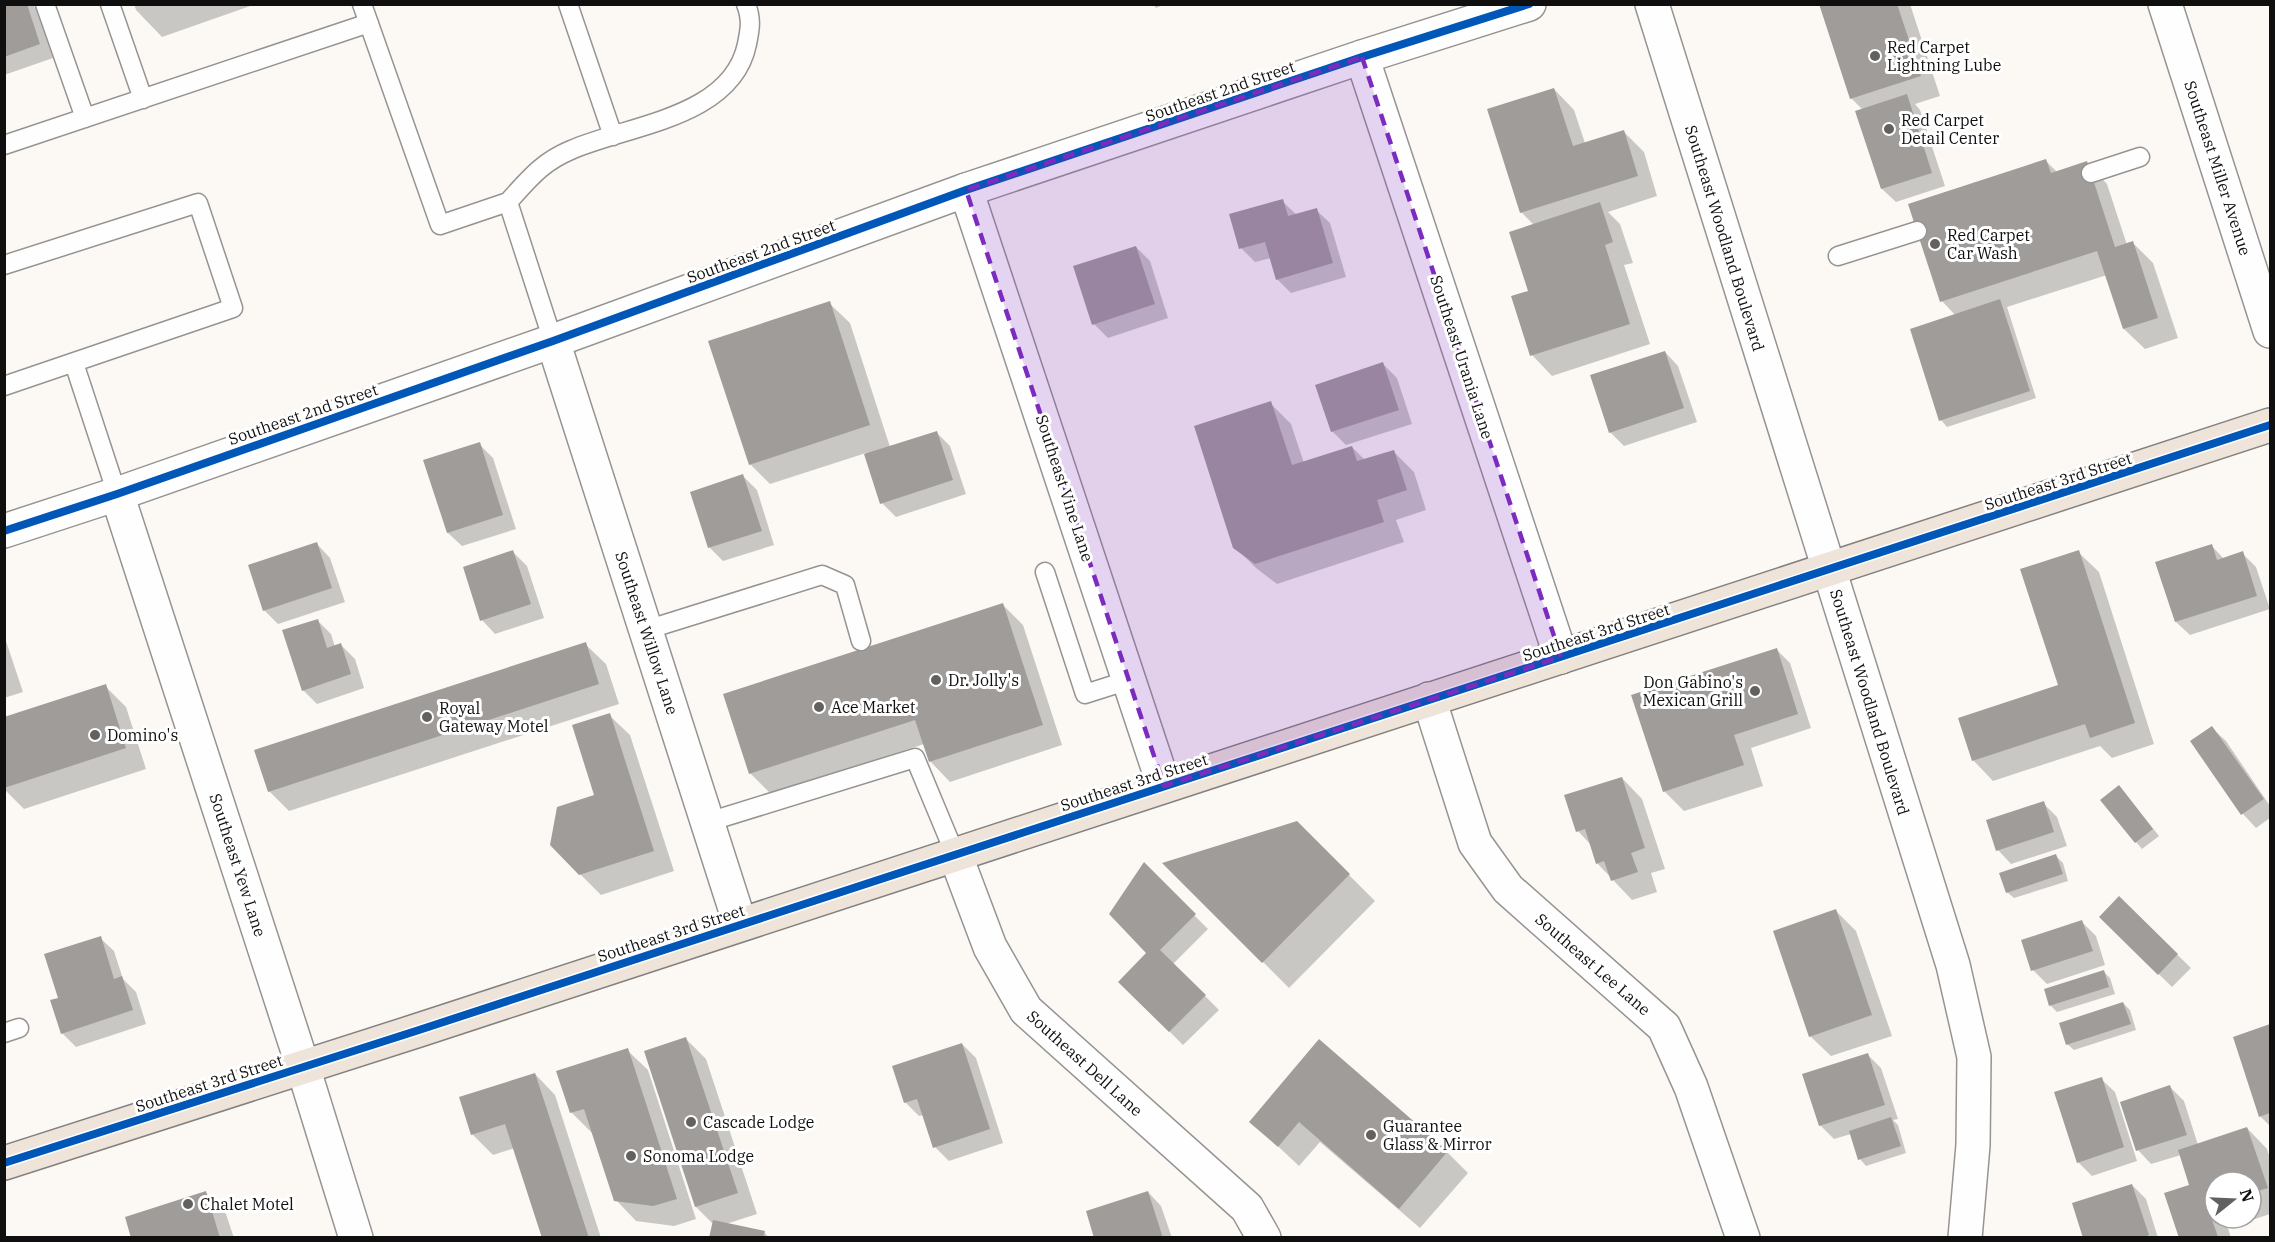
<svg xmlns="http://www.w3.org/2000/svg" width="2275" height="1242" viewBox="0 0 2275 1242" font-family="'IBM Plex Serif',serif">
	<rect width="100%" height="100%" fill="#fcf9f5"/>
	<path fill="#0003" fill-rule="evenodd" d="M4 4H32L36 9 53 58 4 75Z
		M134 4H256L162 37 136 10Z
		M1153 4H1165L1156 8Z
		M1820 4H1910L1940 96 1915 104 1920 110 1945 186 1896 202 1882 189 1863 110 1851 98Z
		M1554 89 1574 110 1585 143 1623 131 1644 152 1657 196 1608 212 1620 224 1633 263 1624 265 1650 344 1552 376 1532 355 1529 292 1534 225 1522 213 1489 110Z
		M2046 161 2058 173 2087 163 2107 184 2127 245 2133 243 2153 263 2178 338 2145 349 2124 329 2107 275 2007 307 2036 398 1947 427 1941 420 1956 316 1942 301Z
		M1282 201 1297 215 1316 210 1330 223 1346 277 1291 293 1277 279 1271 258 1255 262 1241 248Z
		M1136 247 1150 261 1168 318 1108 338 1094 324Z
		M829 303 850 323 890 447 936 432 950 446 966 494 896 517 882 503 866 453 770 484 750 464Z
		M1665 352 1678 366 1697 422 1624 446 1610 432Z
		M1383 364 1397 378 1412 424 1346 445 1332 431Z
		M1270 403 1291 424 1304 463 1352 447 1365 460 1393 451 1414 472 1426 510 1396 520 1404 542 1277 584 1256 568 1235 547Z
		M479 444 493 458 516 529 462 546 448 533 425 461Z
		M743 476 757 490 774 545 723 561 710 548 692 493Z
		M317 544 330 558 345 602 278 624 264 610Z
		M2211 545 2224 559 2242 553 2256 567 2270 609 2190 635 2176 622Z
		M513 552 527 566 544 618 495 634 482 620Z
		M2078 552 2099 572 2154 744 2112 758 2100 746 1993 781 1973 760 2060 686Z
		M1003 605 1023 625 1062 745 950 782 930 761 924 744 771 794 750 773Z
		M318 621 331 634 335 647 341 645 355 659 364 688 317 704 303 690Z
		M4 635 23 692 4 698Z
		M585 644 606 664 619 704 289 811 269 791Z
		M1776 649 1790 663 1811 728 1751 748 1763 786 1684 811 1664 791Z
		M105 686 126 707 146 769 24 809 4 789V719Z
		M609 715 630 735 674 871 601 895 551 845 596 796Z
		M2212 728 2226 741 2270 806V818L2256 828 2243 814Z
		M1622 778 1642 799 1665 869 1651 873 1657 892 1632 900 1597 863 1591 845 1578 831Z
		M2125 793 2159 836 2142 849 2136 842Z
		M2043 803 2057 817 2067 846 2011 864 1998 850Z
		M1297 823 1375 901 1289 988 1165 864Z
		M2056 856 2063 863 2068 881 2014 898 2007 892Z
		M1144 865 1208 929 1173 964 1219 1010 1183 1045 1120 982 1148 953Z
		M2119 898 2191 968 2172 987 2101 917Z
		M1836 911 1856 931 1892 1036 1831 1056 1810 1036Z
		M2082 922 2096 936 2105 965 2047 984 2033 970 2023 941Z
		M100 938 114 951 123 979 136 992 146 1024 76 1047 62 1033 60 999Z
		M2103 971 2110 978 2115 994 2057 1012 2051 1006 2046 990Z
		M2123 1003 2130 1010 2136 1030 2074 1050 2067 1044Z
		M2270 1026V1126L2260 1116 2235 1038Z
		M686 1039 706 1059 757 1214 726 1224 764 1232 769 1238H710L713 1224 696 1207Z
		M1319 1041 1447 1152 1468 1173 1420 1228 1320 1142 1299 1166 1251 1121Z
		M962 1044 976 1058 1003 1143 949 1161 935 1147 924 1115 919 1116 905 1102Z
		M627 1050 648 1070 696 1219 674 1226 636 1221 616 1200 592 1133 571 1112Z
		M1867 1054 1881 1068 1898 1119 1893 1120 1898 1125 1906 1153 1866 1166 1860 1159 1851 1134 1834 1139 1820 1125Z
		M535 1074 555 1095 601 1238H544L515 1148 493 1155 472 1134Z
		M2101 1079 2115 1092 2137 1161 2092 1176 2078 1162Z
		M2170 1087 2184 1101 2198 1145 2247 1128 2267 1149 2270 1158V1214L2228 1228 2231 1238H2180L2191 1186 2181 1155 2151 1164 2138 1150ZM2215 1182H2251V1218H2215Z
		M2132 1185 2146 1199 2158 1238H2085Z
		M1148 1192 1161 1206 1172 1238H1096Z
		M206 1193 226 1214 234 1238H133Z"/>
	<path fill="#a09c9a" d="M4 4H27L40 44 4 57Z
		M1819 4H1897L1921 76 1850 99Z
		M1554 88 1573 146 1624 130 1638 176 1520 213 1487 109Z
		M1907 94 1932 173 1881 189 1855 111Z
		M2046 159 2051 173 2087 161 2115 247 2133 241 2158 318 2123 329 2097 251 1940 302 1908 204Z
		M1283 199 1288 216 1317 208 1333 263 1276 280 1265 242 1239 249 1229 214Z
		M1600 202 1613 242 1605 245 1630 324 1530 356 1511 296 1528 291 1509 232Z
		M1136 246 1155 304 1092 325 1073 266Z
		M2000 299 2030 391 1939 421 1910 329Z
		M830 301 870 425 749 465 708 341Z
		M1665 351 1684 408 1609 433 1590 375Z
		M1383 362 1399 410 1331 432 1315 385Z
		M1271 401 1292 465 1352 446 1357 461 1394 450 1407 490 1377 500 1384 522 1255 564 1233 548 1194 426Z
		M937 431 953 480 880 504 864 454Z
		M480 442 503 515 447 533 423 460Z
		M743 474 762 531 708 548 690 492Z
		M317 542 332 588 263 611 248 565Z
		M2212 544 2217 560 2243 551 2257 596 2175 622 2155 562Z
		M513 550 531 604 480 621 463 567Z
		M2079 550 2135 723 2090 738 2085 724 1972 761 1958 718 2058 685 2020 569Z
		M1003 603 1043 725 929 762 915 720 749 774 723 694Z
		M318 619 327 648 341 643 351 674 302 691 282 630Z
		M586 642 599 684 268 792 254 750Z
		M1777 648 1798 714 1734 735 1744 765 1663 792 1631 695Z
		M106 684 126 748 4 788V717Z
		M610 713 654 851 579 875 550 845 557 807 594 795 572 725Z
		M2212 726 2264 799 2241 815 2190 741Z
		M1622 777 1645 848 1631 853 1638 872 1611 881 1604 861 1596 864 1585 829 1576 832 1564 795Z
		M2119 785 2153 829 2135 843 2100 800Z
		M2044 801 2054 832 1996 851 1986 820Z
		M1297 821 1350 874 1262 963 1162 863Z
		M2056 854 2063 874 2006 893 1999 873Z
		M1144 862 1196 914 1160 950 1206 995 1169 1032 1118 982 1146 953 1109 914Z
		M2119 896 2178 954 2158 975 2099 917Z
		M1836 909 1872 1015 1809 1037 1773 931Z
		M2082 920 2093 951 2031 971 2021 940Z
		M101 936 114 979 122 976 133 1010 61 1034 50 1000 58 998 44 954Z
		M2104 970 2109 987 2049 1006 2044 989Z
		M2123 1002 2131 1024 2066 1045 2059 1023Z
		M2270 1024V1113L2259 1117 2233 1037Z
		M686 1037 738 1193 695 1207 644 1051Z
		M1319 1039 1448 1151 1399 1209 1299 1122 1278 1147 1249 1122Z
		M962 1043 990 1129 933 1148 917 1099 904 1103 892 1066Z
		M628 1048 677 1199 653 1206 614 1201 584 1109 570 1113 556 1071Z
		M1868 1053 1885 1105 1819 1126 1802 1074Z
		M535 1073 589 1238H542L505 1124 471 1135 459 1097Z
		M2102 1077 2124 1147 2077 1163 2054 1092Z
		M2170 1085 2187 1135 2136 1151 2120 1102Z
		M1891 1117 1901 1146 1858 1160 1849 1131Z
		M2247 1127 2268 1188 2251 1193V1182H2215V1206L2208 1208 2218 1237 2179 1238 2164 1193 2189 1185 2178 1150Z
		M2132 1184 2149 1235 2142 1238H2083L2072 1203Z
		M206 1191 220 1238H131L125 1217Z
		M1148 1191 1163 1238H1094L1086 1211Z
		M713 1220 765 1231 763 1238H709Z"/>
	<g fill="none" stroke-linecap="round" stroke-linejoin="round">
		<g stroke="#969493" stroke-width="21">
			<path id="service" d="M45 4 85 118
				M110 4 143 99
				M362 4 440 225 508 202 553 341
				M568 4 613 136
				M4 145 369 23
				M2091 173 2140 157
				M508 202C529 179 542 162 571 150 628 125 732 118 747 44 750 29 752 20 746 4
				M1838 256 1917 231
				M4 265 198 203 233 308 4 386
				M74 363 117 494
				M1045 572 1085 694 1129 680
				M646 630 822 575 845 585 861 641
				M708 822 915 758 955 854
				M4 1033 19 1028"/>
		</g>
		<g stroke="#969493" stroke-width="36">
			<path id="minor" d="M1652 4 1953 965 1974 1057 1973 1145 1965 1238
				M2165 4 2270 331
				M1362 57 1561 657
				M966 190 1164 786
				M553 341 740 924
				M117 494 303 1067 356 1238
				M1429 699 1475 843 1508 889 1664 1027 1691 1087 1743 1238
				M955 854 990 947 1026 1010 1247 1208 1264 1238"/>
		</g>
		<g stroke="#969493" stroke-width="36">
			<path id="tertiary" d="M4 531 117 494 553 341 966 190 1362 57 1529 4"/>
		</g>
		<g stroke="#838280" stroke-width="36">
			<path id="primary" d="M4 1163 419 1030 2270 425"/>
		</g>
		<use href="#service" stroke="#fffefe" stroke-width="18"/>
		<use href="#minor" stroke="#fffefe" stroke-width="33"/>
		<use href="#tertiary" stroke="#fffefe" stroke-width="33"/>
		<use href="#primary" stroke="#eee4da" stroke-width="33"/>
		<g stroke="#fff" stroke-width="11">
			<path id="cycleway" d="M4 531 117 494 553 341 966 190 1362 57 1529 4
				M4 1163 419 1030 2270 425"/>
		</g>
		<use href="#cycleway" stroke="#0057b8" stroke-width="8"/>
	</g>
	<path fill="#7b2cbf" fill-opacity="0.2" stroke="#7b2cbf" stroke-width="4.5" stroke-dasharray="12 8" stroke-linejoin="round" d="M1362 57 1561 657 1164 786 966 190Z"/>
	<g fill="#626160" stroke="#fff" stroke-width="2">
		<circle cx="1875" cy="56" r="6"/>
		<circle cx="1889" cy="129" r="6"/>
		<circle cx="1935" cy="244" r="6"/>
		<circle cx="936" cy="680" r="6"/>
		<circle cx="1755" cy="691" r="6"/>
		<circle cx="819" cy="707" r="6"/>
		<circle cx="427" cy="717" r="6"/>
		<circle cx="95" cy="735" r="6"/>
		<circle cx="691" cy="1122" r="6"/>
		<circle cx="1371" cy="1135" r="6"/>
		<circle cx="631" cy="1156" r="6"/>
		<circle cx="188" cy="1204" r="6"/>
	</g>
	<g text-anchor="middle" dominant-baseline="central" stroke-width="6" stroke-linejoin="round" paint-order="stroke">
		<g font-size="16" fill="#0f0f0f" stroke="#fff" text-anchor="start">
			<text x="1887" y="47">Red Carpet<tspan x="1887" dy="18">Lightning Lube</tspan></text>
			<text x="1901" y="120">Red Carpet<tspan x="1901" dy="18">Detail Center</tspan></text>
			<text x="1947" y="235">Red Carpet<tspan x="1947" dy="18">Car Wash</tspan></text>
			<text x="948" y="680">Dr. Jolly's</text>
			<text x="1743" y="682" text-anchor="end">Don Gabino's<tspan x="1743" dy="18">Mexican Grill</tspan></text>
			<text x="831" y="707">Ace Market</text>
			<text x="439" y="708">Royal<tspan x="439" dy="18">Gateway Motel</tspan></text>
			<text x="107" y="735">Domino's</text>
			<text x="703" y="1122">Cascade Lodge</text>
			<text x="1383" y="1126">Guarantee<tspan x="1383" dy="18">Glass &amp; Mirror</tspan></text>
			<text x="643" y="1156">Sonoma Lodge</text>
			<text x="200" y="1204">Chalet Motel</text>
		</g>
		<g font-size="16" fill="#0f0f0f" stroke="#fff">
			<text transform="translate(1220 91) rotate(-19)">Southeast 2nd Street</text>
			<text transform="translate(2218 168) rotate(72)">Southeast Miller Avenue</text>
			<text transform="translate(1725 238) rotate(73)">Southeast Woodland Boulevard</text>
			<text transform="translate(761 251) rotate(-20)">Southeast 2nd Street</text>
			<text transform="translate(1462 357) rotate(72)">Southeast Urania Lane</text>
			<text transform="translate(303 414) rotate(-19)">Southeast 2nd Street</text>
			<text transform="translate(2058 481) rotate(-18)">Southeast 3rd Street</text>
			<text transform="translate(1065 488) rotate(72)">Southeast Vine Lane</text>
			<text transform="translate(1596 632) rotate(-18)">Southeast 3rd Street</text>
			<text transform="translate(647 633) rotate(72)">Southeast Willow Lane</text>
			<text transform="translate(1870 702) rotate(73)">Southeast Woodland Boulevard</text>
			<text transform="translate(1134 782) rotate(-18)">Southeast 3rd Street</text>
			<text transform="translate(238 865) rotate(72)">Southeast Yew Lane</text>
			<text transform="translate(671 933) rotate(-18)">Southeast 3rd Street</text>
			<text transform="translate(1593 964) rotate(41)">Southeast Lee Lane</text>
			<text transform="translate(1085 1063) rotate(42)">Southeast Dell Lane</text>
			<text transform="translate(209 1083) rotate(-18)">Southeast 3rd Street</text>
		</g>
	</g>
	<rect width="2275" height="1242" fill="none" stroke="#0f0f0f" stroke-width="12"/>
	<g transform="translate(2233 1200) rotate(72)"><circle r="28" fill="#ffffff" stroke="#9f9f9f" stroke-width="1.5"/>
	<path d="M0-4.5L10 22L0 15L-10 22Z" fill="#626160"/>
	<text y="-9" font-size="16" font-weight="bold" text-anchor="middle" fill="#0f0f0f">N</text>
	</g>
</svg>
